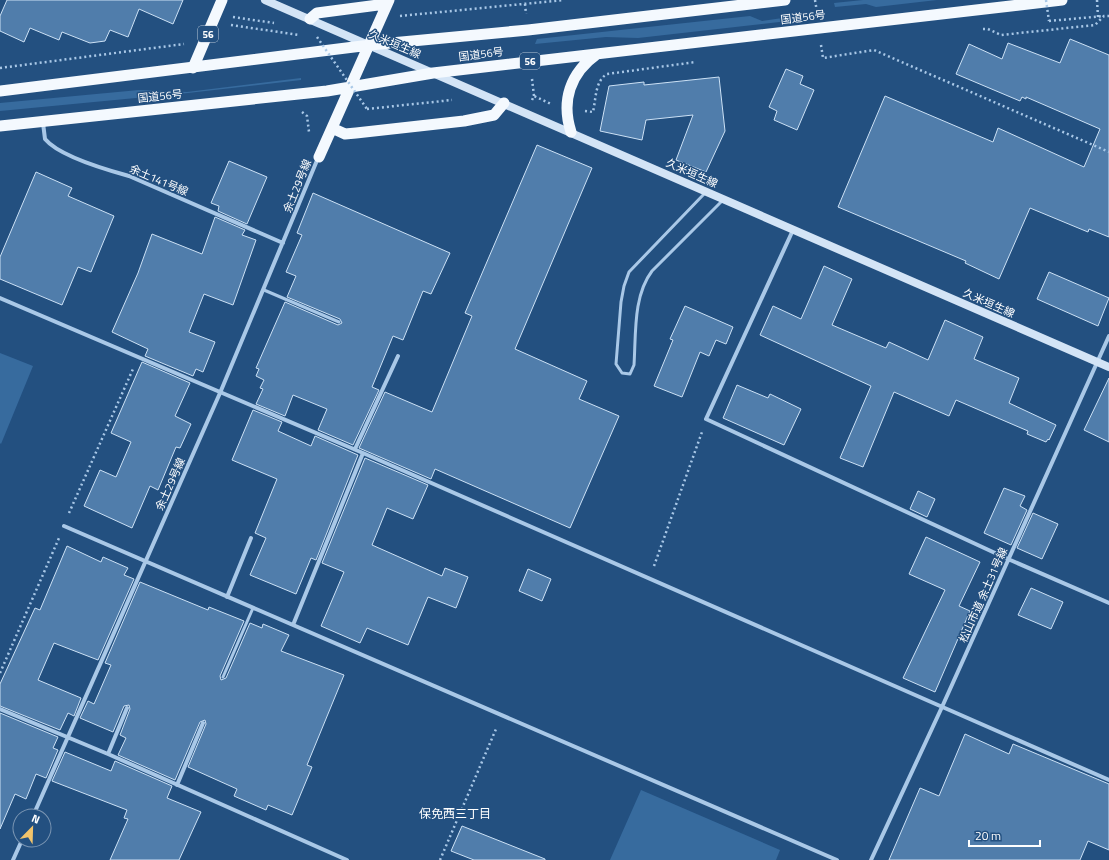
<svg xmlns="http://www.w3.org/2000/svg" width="1109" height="860" viewBox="0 0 1109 860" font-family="'Titillium Web','Noto Sans JP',sans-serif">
	<rect width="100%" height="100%" fill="#235080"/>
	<path fill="#376b9e" d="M863 0H937L876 7 866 4 835 7 834 3Z
		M803 15 805 19 638 38 606 37 535 44 537 39 750 16 762 21Z
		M301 78V80L188 93 0 111V103L139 90 187 92Z
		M0 353 33 366 1 444 0 443Z
		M641 790 780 850 776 860H610Z"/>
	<path fill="#507dab" stroke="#cce1f5" d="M7 0H183L173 24 139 9 128 37 110 30 105 41 90 43 62 32 59 40 30 28 24 42 0 31V16Z
		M1070 39 1109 55V237L1089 229 1088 232 1030 208 999 279 965 263 966 261 838 207 885 96 993 142 998 128 1084 167 1100 129 1026 97V99L1022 97 1020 101 956 74 969 44 1002 59 1008 43 1060 63Z
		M786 69 803 76 800 84 814 90 797 130 774 120 777 111 769 107Z
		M719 77 725 131 706 172 676 160 693 115 646 120 642 140 600 131 609 86 644 82V85Z
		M537 145 592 168 515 349 587 381 579 399 619 416 570 528 435 469 431 479 359 448 385 392 432 412 472 316 465 313Z
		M229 161 267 177 247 224 218 211 219 206 211 203Z
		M36 172 72 188 68 196 114 216 91 272 78 267 62 305 0 279V257Z
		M313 193 450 253 431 294 423 291 403 340 393 336 372 387 379 390 353 445 318 430 327 409 293 395 285 416 256 404 263 389 260 388 264 380 256 376 259 369 256 368 285 302 338 325 342 323 340 319 287 297 296 276 286 272 302 235 297 233Z
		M215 217 245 230 242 235 256 240 233 305 204 294 189 332 215 342 203 372 196 369 193 376 145 356 148 349 112 332 138 273 152 234 202 254Z
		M824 266 852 279 832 325 886 348 889 342 928 360 945 320 983 337 974 359 1019 378 1009 403 1056 425 1049 440 1048 439 1046 442 1027 434 1028 431 956 400 949 416 894 392 863 467 840 458 871 386 760 335 773 306 801 319Z
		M1049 272 1109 298 1098 326 1037 299Z
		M685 306 733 327 726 344 716 340 709 356 700 352 682 397 654 386 673 340 670 339Z
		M142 362 190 383 175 416 191 424 180 448 176 447 158 490 150 486 132 528 84 506 100 470 116 477 131 442 111 433Z
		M1109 378V442L1084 430Z
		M737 385 768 398 770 394 801 409 784 445 723 418Z
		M253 410 282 422 278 431 311 446 315 436 358 455 316 560 311 558 296 594 250 575 266 538 255 533 277 479 232 460Z
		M365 458 428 485 413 519 387 508 372 545 442 576 445 568 468 577 456 608 428 597 408 645 367 628 360 643 321 626 344 572 322 563Z
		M1004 488 1025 496 1020 506 1027 510 1011 545 984 533Z
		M918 491 935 499 927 517 910 509Z
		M1033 513 1058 524 1042 559 1017 548Z
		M926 537 980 562 959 606 970 611 935 692 903 678 945 590 909 574Z
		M67 546 101 562 103 557 128 568 124 575 134 579 98 660 54 643 38 680 81 698 74 716 68 713 60 730 0 706V684L35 608 40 610Z
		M528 569 551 579 542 601 519 591Z
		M140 582 208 610 209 607 244 621 220 676 221 680 226 678 250 623 262 628 263 624 289 635 281 651 344 675 307 765 312 767 292 815 268 805 266 810 234 796 237 789 188 767 206 724 205 720 200 722 175 780 118 755 126 738 120 735 130 709 129 705 124 706 113 732 80 718 88 701 94 704 111 665 105 663Z
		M1031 588 1063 602 1051 629 1018 615Z
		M0 713 58 737 53 748 58 750 46 778 36 774 26 799 15 794 0 829Z
		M965 734 1009 754 1013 744 1109 784V850L1088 841 1080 860H889L920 788 939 796Z
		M65 752 111 771 115 761 172 786 167 798 201 812 179 860H110L128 819 124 818 127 810 52 781Z
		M462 826 545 859V860H474L451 851Z"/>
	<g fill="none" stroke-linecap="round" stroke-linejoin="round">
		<path stroke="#a9c8e7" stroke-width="2.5" stroke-dasharray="2 3" stroke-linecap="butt" d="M815 0 817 12
			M1097 0 1098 17
			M525 4 526 14
			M400 16 564 0
			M233 17 274 23
			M1049 21 1104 16
			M231 25 299 35
			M983 29H988L1001 35 1095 25 1104 16H1109
			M821 45 823 58 874 50 1109 152
			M0 68 184 44
			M532 79 534 96
			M532 100 534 96 551 104
			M367 109 452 100
			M585 111 593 112C596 99 595 81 607 74L696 62
			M302 112 307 116 309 132
			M69 513 133 369
			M654 566 702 432
			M0 673 59 538
			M440 860 496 729"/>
		<path stroke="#a9c8e7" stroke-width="3" d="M705 193 629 272 624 286 621 302 616 364 622 373 630 374 634 365C636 334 633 296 652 271L722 201
			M264 290 339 322
			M223 677 253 608"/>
		<path stroke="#a9c8e7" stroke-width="4" d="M43 123 45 139C59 156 107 170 129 176L283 243
			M793 230 706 419 1008 559 1109 603
			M0 298 363 453 1109 780
			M355 449 398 356
			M64 526 837 860
			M227 597 251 538
			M293 625 363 453
			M0 709 108 754 347 860
			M108 754 127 708
			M177 785 203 723
			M33 816 220 393 318 158
			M13 860 22 840
			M871 860 942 707 1109 336"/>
		<path stroke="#d3e4f6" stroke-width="8" d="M265 0 1109 367"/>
		<path stroke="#f4f9fe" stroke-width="11" d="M310 19 317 13 378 5 386 6
			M193 68 222 0
			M0 91 370 45 528 30 785 0
			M0 126 327 91 433 73 1062 0
			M332 128 345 134 356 133 464 121 494 115 504 103
			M571 132C561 101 570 73 597 54
			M319 157 389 0"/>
		<path stroke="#a9c8e7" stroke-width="2.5" stroke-dasharray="2 3" stroke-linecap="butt" d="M1046 0 1049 21
			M317 37 367 109"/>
	</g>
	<g text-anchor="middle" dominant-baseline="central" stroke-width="3" stroke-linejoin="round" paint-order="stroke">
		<g fill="#235080" stroke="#bdcad9" stroke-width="1">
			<rect x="198" y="26" width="20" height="16" rx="3"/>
			<rect x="520" y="53" width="20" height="16" rx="3"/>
		</g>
		<g font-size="10" font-weight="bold" fill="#fff">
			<text x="208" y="34">56</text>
			<text x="530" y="61">56</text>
		</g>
		<g font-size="11" fill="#fff" stroke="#235080">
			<text transform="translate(803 17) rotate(-7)">国道56号</text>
			<text transform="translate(395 44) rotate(23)">久米垣生線</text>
			<text transform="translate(481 54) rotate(-7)">国道56号</text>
			<text transform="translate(160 96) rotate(-6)">国道56号</text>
			<text transform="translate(692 173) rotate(24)">久米垣生線</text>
			<text transform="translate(159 180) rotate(23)">余土141号線</text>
			<text transform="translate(297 186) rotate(-68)">余土29号線</text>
			<text transform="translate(989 303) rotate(24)">久米垣生線</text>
			<text transform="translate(170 484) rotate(-66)">余土29号線</text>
			<text transform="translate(983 595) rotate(-66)">松山市道 余土31号線</text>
		</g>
		<g font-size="12" fill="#fff" stroke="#235080">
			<text x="455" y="813">保免西三丁目</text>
		</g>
	</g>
	<g transform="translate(32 828) rotate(23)"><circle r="19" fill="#235080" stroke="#7b96b3"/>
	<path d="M0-3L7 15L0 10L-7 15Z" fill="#f2c46b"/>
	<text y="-6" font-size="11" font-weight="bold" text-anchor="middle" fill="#ffffff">N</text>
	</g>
	<path d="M969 840v6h71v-6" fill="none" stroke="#ffffff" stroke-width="2"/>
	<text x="975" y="840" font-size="12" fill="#ffffff" stroke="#235080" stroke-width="3" paint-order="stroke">20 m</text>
</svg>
